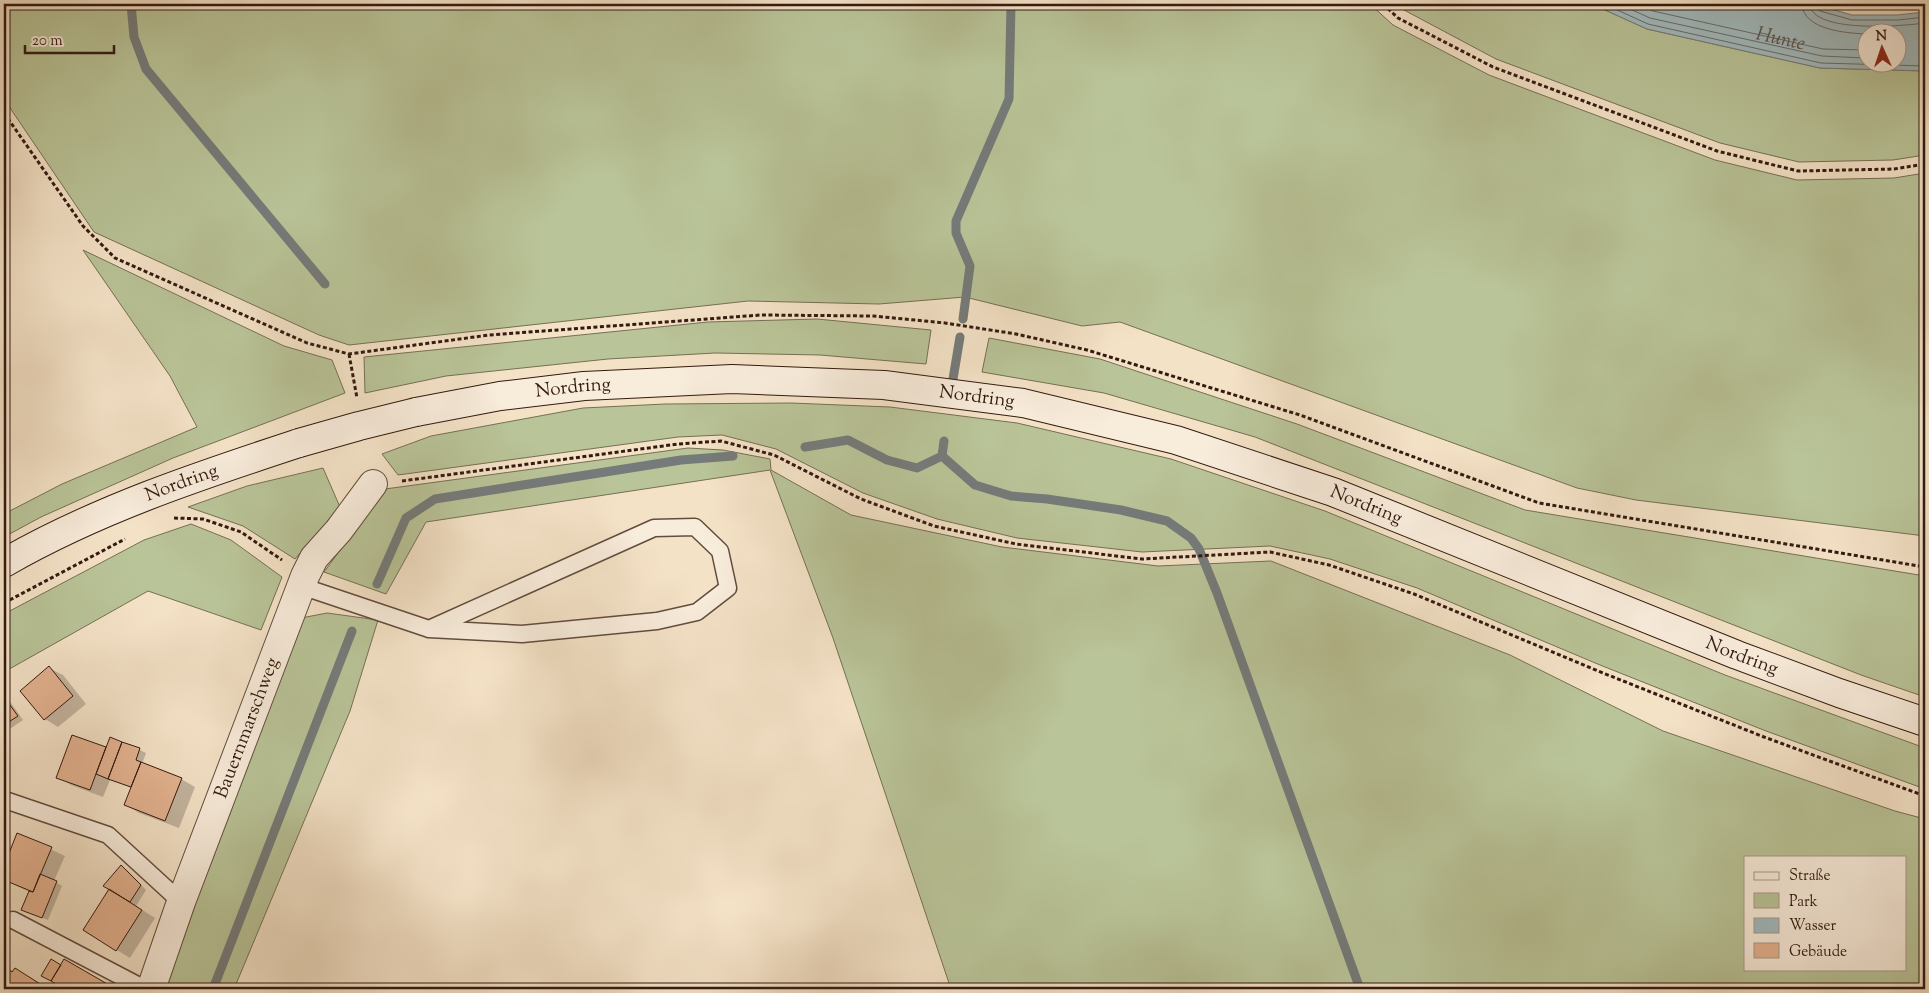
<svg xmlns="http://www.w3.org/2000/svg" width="1929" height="993" viewBox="0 0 1929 993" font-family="'Sorts Mill Goudy',serif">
	<rect width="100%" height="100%" fill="#f4e2c7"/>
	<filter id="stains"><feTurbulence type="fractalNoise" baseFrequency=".004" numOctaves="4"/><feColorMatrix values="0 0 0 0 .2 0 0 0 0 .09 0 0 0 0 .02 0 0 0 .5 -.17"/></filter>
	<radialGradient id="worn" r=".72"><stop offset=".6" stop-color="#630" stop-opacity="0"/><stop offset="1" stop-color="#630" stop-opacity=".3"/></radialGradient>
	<path fill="#b9c498" stroke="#766f54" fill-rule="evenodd" d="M4 4H1370L1393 25 1489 75 1715 160 1797 180 1894 178 1925 173V536L1636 500 1577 488 1120 322 1082 326 965 297 879 304 748 301 349 345 319 335 94 232 4 99Z
		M1397 4H1592L1647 29 1820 68 1925 71V155L1893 160 1799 162 1720 143 1496 59 1404 10Z
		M83 250 284 346 332 360 345 393 173 458 41 517 4 537V514L62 484 197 427 170 376Z
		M817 319 931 330 926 364 820 355 715 353 608 359 446 376 365 393 364 357 708 322Z
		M989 338 1100 359 1297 424 1525 510 1925 576V697L1861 675 1255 437 1104 393 982 372Z
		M791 403 890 407 1017 423 1171 459 1325 511 1725 675 1925 748V789L1766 731 1600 665 1417 588 1330 559 1270 546 1142 552 1017 538 937 519 863 493 776 449 722 435 678 437 398 475 382 454 431 436 583 408 665 404Z
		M688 448 723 450 770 459 771 470 851 515 1002 547 1158 566 1271 561 1510 655 1663 731 1895 811 1925 819V989H951L833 638 770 470 426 522 386 594 324 572 385 489ZM1745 857H1905V969H1745Z
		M323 468 340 507 295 559 243 526 188 507 247 486Z
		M191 524 231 540 282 577 261 630 148 591 4 672V614L144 540Z
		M327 613 378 620 350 711 234 989H158L296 619Z"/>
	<path fill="#a1bbc0" stroke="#757b7a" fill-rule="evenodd" d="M1592 4H1813L1852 15H1897L1925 12V71L1820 68 1647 29ZM1866 32H1896V62H1866Z"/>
	<path fill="#0003" d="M49 668 63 675 86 704 58 727 45 719Z
		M4 693 23 720 4 733Z
		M73 736 107 749 110 739 140 750 146 753 142 764 181 779 195 787 179 828 139 813 126 805 132 788 110 780 103 797 71 785 58 777Z
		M4 750 8 756 4 759Z
		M18 834 65 856 54 881 62 886 48 920 29 913 30 892 4 880V869Z
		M121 866 127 870 146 890 136 906 155 918 130 958 84 930 111 889Z
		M4 966 14 972 16 969 48 989H4Z"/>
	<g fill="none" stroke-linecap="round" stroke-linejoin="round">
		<g stroke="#6a6a68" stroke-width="1">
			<path d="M1604 4 1648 24 1821 63 1925 66"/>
			<path d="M1619 4 1650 18 1822 56 1866 58"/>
			<path id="s1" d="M1637 4 1653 11 1823 49 1866 50"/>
			<path d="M1802 4C1803 30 1846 33 1866 34"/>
			<path d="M1810 4C1811 34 1904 26 1925 23"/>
			<path d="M1816 4V8L1820 11 1852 20H1898L1925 17"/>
		</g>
		<path stroke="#757b7a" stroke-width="9" d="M131 4 134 37 146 69 325 284
			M963 319 970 266 956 233V221L1009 99 1011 4
			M953 379 960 337
			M944 441 942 456 975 485 1011 496 1047 499 1121 510 1167 521 1191 538 1199 549 1217 593 1360 989
			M805 447 848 440 887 460 917 468 942 456
			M377 584 406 518 435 499 681 460 733 456
			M213 989 352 631"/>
	</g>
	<path fill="#e4b391" stroke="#331a10" d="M49 666 73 696 44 720 20 691Z
		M4 697 18 716 4 725Z
		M72 735 106 747 90 790 56 778Z
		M110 737 122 742 108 779 96 774Z
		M122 742 140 748 136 760 141 762 131 787 108 779Z
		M141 762 182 778 165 821 124 805Z
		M17 833 52 847 33 892 4 880V866Z
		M121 865 141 885 130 902 103 886Z
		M40 874 57 881 42 918 21 910 29 891 33 892Z
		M109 889 142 910 116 951 83 930Z
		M51 959 61 965 51 981 41 976Z
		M64 959 116 989H64L51 981Z
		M4 966 12 972 15 968 45 987 44 989H4Z"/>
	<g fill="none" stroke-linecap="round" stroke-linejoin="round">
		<g stroke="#634c3e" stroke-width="19">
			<path id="service" d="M301 586 429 629 522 634 657 621 697 612 728 588 720 551 695 527 654 528 429 629
				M4 802 8 801 108 835 181 902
				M13 920 145 989"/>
		</g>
		<g stroke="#634c3e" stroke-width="30">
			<g id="minor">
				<path id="s2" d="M151 989 181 902 305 576 314 558 339 530 373 484"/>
			</g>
		</g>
		<g stroke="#331a10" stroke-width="30">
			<g id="secondary">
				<path id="s3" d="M416 412 500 396 584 386 732 379 884 385 1023 403 1176 440 1333 492 1737 655 1839 693 1925 722"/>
				<path id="s4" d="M4 563C96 510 198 476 299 443"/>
			</g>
		</g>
		<path stroke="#331a10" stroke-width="3" stroke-dasharray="4 2.5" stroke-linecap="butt" d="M1383 4 1398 18 1493 67 1717 151 1798 171 1894 169 1925 164
			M4 113 83 226 115 258 307 343 349 354 489 335 761 315 873 316 945 323 1016 334 1087 350 1300 415 1539 503 1925 567
			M349 354 357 398
			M402 481 678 444 721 441 774 455 861 499 934 526 1016 544 1142 559 1270 552 1329 565 1414 594 1598 671 1764 737 1925 796
			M174 518 203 519 241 532 282 560
			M4 603 125 539"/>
		<use href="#service" stroke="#f8ecdb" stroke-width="16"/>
		<use href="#minor" stroke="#f8ecdb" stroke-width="28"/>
		<use href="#secondary" stroke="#f8ecdb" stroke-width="28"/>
		<g stroke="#331a10" stroke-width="30" stroke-linecap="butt">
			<path id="secondary-bridge" d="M299 443 359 426 416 412"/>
		</g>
		<use href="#secondary-bridge" stroke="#f8ecdb" stroke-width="28"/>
	</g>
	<g text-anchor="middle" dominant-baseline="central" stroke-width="5" stroke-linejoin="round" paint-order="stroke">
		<g font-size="19" fill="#331a10" stroke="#f8ecdb">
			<text stroke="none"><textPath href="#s3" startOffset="159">Nordring</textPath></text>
			<text stroke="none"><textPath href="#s3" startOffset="564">Nordring</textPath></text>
			<text stroke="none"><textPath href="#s4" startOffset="195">Nordring</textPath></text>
			<text stroke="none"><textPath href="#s3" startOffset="969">Nordring</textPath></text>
			<text stroke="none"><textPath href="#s3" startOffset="1374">Nordring</textPath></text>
			<text stroke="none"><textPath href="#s2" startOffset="278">Bauernmarschweg</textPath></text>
		</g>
		<g font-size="20" font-style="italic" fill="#5a524e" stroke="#f8ecdb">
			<text stroke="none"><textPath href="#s1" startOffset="148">Hunte</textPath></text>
		</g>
	</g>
	<rect width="1929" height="993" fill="none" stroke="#f4e2c7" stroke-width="20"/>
	<rect x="5" y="5" width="1919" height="983" fill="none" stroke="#331a10" stroke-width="2.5"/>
	<rect x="10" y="10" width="1909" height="973" fill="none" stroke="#331a10"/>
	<rect x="1744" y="856" width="162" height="115" fill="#f8ecdb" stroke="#a9988a"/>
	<rect x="1754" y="872" width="25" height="8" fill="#f8ecdb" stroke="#a9988a"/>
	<text x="1789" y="880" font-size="15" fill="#331a10">Straße</text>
	<rect x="1754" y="893" width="25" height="15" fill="#b9c498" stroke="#a9988a"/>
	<text x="1789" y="906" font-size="15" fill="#331a10">Park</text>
	<rect x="1754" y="918" width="25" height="15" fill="#a1bbc0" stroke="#a9988a"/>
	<text x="1789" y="930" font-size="15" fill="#331a10">Wasser</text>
	<rect x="1754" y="943" width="25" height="15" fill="#e4b391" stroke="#a9988a"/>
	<text x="1789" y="956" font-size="15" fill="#331a10">Gebäude</text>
	<g transform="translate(1882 48) rotate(357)"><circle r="24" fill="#f8ecdb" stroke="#a9988a"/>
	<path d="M0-4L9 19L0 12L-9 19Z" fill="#8f2418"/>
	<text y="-8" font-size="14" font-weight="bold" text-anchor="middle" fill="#331a10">N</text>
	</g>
	<path d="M25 45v8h89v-8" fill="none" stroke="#331a10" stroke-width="2.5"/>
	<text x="32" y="45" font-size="15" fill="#331a10" stroke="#f8ecdb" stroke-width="4" paint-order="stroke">20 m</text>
	<rect width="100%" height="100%" filter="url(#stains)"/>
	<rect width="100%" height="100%" fill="url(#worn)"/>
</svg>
